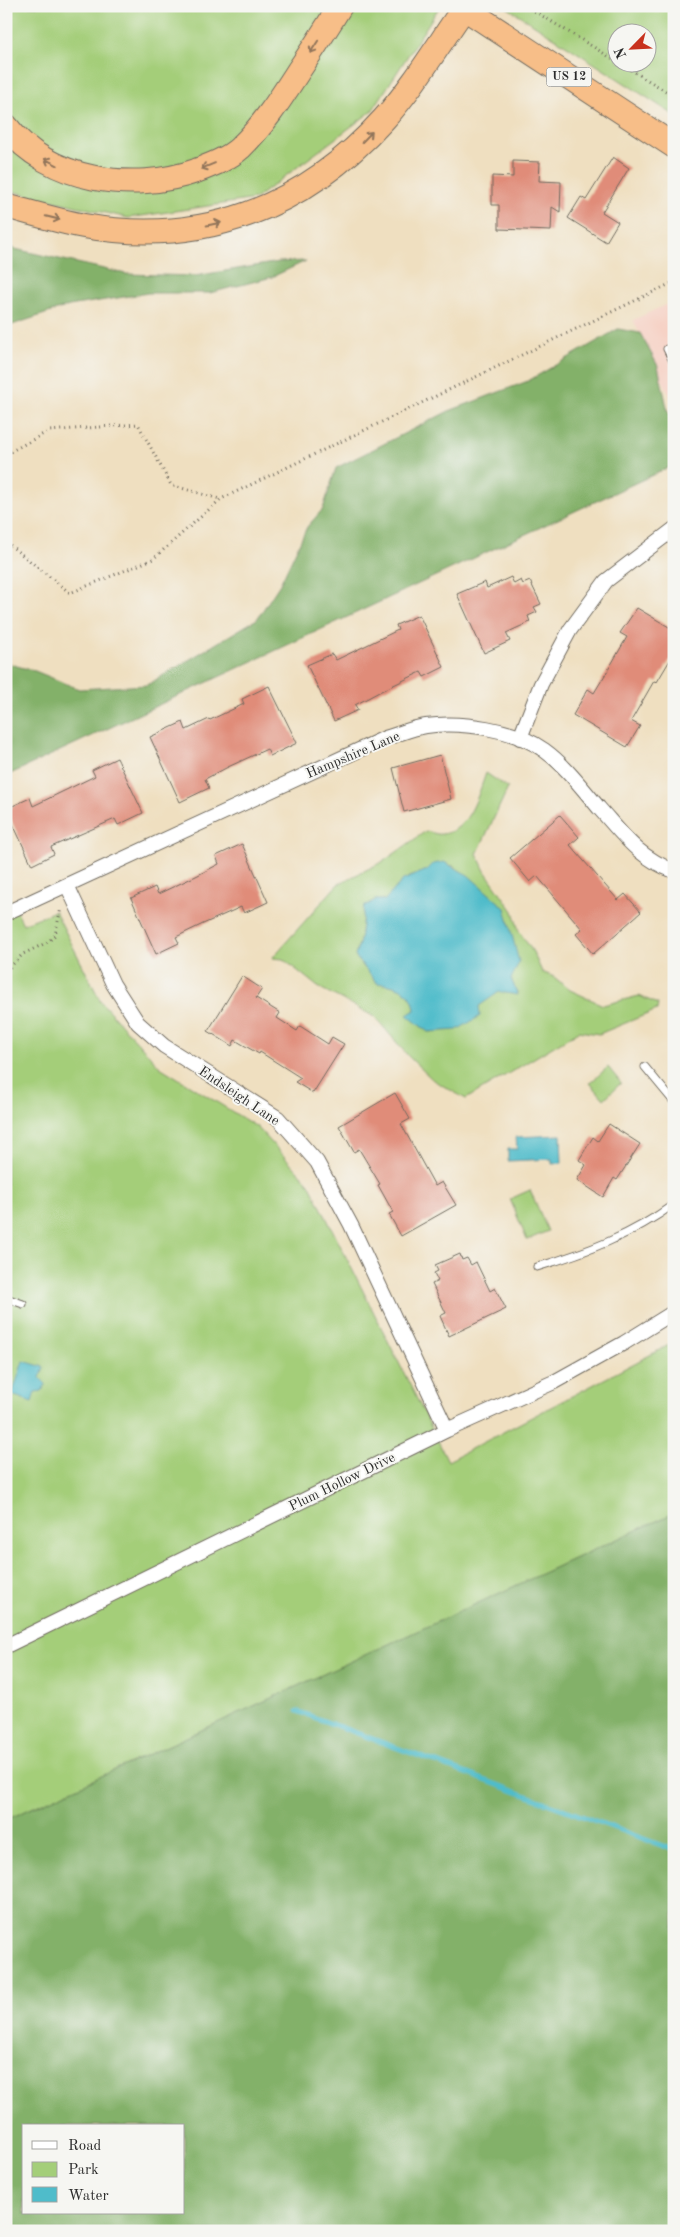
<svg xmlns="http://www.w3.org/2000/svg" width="680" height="2237" viewBox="0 0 680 2237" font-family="'Old Standard TT',serif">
	<rect width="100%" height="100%" fill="#f6f6f2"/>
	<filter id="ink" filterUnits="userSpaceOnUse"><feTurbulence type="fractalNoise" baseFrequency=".02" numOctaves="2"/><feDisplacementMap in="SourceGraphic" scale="10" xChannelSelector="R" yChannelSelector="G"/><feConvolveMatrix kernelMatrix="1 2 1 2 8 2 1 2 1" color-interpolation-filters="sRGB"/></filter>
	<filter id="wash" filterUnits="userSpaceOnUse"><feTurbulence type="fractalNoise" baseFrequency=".0096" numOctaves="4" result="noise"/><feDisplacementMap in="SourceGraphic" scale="20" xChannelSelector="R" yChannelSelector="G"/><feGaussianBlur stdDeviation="1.12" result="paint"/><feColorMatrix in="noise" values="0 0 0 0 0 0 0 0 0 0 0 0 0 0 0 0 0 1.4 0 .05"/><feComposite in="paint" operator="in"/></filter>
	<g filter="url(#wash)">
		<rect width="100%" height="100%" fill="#efdfc0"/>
		<path fill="#f6d1c5" d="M674 301V404L633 320Z"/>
		<path fill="#a4ce79" stroke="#687c52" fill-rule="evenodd" d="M6 6H440L372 111 255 199 128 218 6 190Z
			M505 6H674V115ZM648 32V62H618V32Z
			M486 773 508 788 477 854 485 871 513 911 519 931 533 952 542 972 554 977 570 990 603 1005 639 996 658 1004 657 1010 599 1034 579 1031 466 1099 433 1080 409 1057 375 1017 318 987 283 959 272 958 338 884 384 861 426 831C431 832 437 835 442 834 469 831 478 795 486 773ZM433 864 454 866 505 908 511 979 518 994 499 991 441 1031 428 1032 408 1015 415 1010C413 989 395 985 377 983L355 956 360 941 364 907 375 900H385L403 880 427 870Z
			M6 891 23 924 55 911 101 1002 160 1067 257 1127 309 1183 448 1461 669 1345 674 1347V1513L6 1820Z
			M608 1067 621 1083 604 1099 590 1083Z
			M530 1190 548 1231 527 1240 510 1199Z"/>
		<path fill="#83b169" stroke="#576e4a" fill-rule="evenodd" d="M6 247 126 274 195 276 279 262 306 261 272 277 210 293H148L69 306 6 327Z
			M618 329 640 333 658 366 668 412 674 420V465L6 776V663L35 671 79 689 147 685 257 619 280 584 307 527 323 509 336 468 449 411 528 381Z
			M674 1513V2231H6V1820ZM24 2126H184V2213H24Z"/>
		<path fill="#4fbcca" stroke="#3d747a" d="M444 862 468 875 505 908 519 962 511 979 518 995 499 992 479 1006 480 1016 457 1030 428 1032 407 1015 415 1010C413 989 395 985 377 983L355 956 360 941 364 907 375 900H385L403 880 427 870 433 864Z
			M561 1135 562 1163 552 1164V1159L508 1161V1149H517L516 1137Z
			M23 1361 44 1367 40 1378 46 1384 42 1391 35 1392 32 1402 12 1395Z"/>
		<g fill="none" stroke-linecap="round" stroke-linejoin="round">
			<path stroke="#4fbcca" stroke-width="5" d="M297 1711 674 1850"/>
		</g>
		<g id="blocks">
			<path fill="#e08c79" d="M613 157 629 168 602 212 618 222 606 242 568 218 581 197 586 200Z
				M513 161 540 162 539 181 561 182 560 212 552 207 551 231 499 229V205H492V176L513 177Z
				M511 577 514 584 521 580 523 584 530 581 541 604 534 607 537 612 528 616 530 622 506 633 510 641 484 653 457 594 485 582 487 588Z
				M637 608 674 630V662L670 660 657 682 654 681 631 721 640 726 627 747 573 715 588 689 594 693 608 670 627 637 620 633Z
				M419 615 444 667 424 677 421 672 381 691 355 705 358 710 334 721 307 665 332 654 336 660 398 630 396 625Z
				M269 686 297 743 270 756 267 749 228 767 205 779 209 788 180 802 150 737 183 722 186 730 209 719 210 720 244 704 242 699Z
				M440 755 451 799 404 812 393 768Z
				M117 758 143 813 118 825 115 819 51 847 54 854 32 865 6 809 30 798 33 806 95 776 92 770Z
				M560 815 579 837 570 845 618 900 625 894 641 912 593 954 576 934 582 929 537 876 530 882 510 858Z
				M242 844 268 902 244 913 241 907 203 924 176 937 179 943 156 954 131 898 155 887 158 894 196 876 219 864 216 856Z
				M242 976 262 989 256 998 280 1013 277 1018 297 1031 300 1026 328 1044 332 1037 344 1044 313 1093 295 1082 301 1078 260 1052 259 1054 235 1040 232 1046 208 1031Z
				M395 1093 410 1119 401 1124 435 1186 442 1182 456 1205 401 1236 389 1214 393 1212 378 1185 380 1184 359 1149 354 1152 339 1126Z
				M609 1124 640 1144 617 1180 614 1178 603 1197 577 1180 586 1165 579 1160 593 1137 598 1141Z
				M460 1254 462 1260 467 1258 471 1265 476 1262 490 1291 495 1288 506 1309 449 1336 440 1316 446 1313 432 1284 438 1281 434 1273 438 1271 435 1265Z"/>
		</g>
	</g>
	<g filter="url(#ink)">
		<use href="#blocks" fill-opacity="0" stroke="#706a5f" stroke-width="1"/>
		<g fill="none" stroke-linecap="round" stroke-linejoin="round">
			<g stroke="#706a5f" stroke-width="9">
				<path id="lane" d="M674 346 667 349 674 363
					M645 1067 674 1102
					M537 1267C587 1252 632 1235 674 1204
					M6 1298 23 1304"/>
			</g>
			<g stroke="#706a5f" stroke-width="16">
				<path id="street" d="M520 738 541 684 570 630 606 581 674 529
					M67 885 113 984 138 1023 164 1046 278 1118 317 1162 351 1225 447 1430
					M6 913 385 738C399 734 412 728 426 726 461 721 515 729 544 750 565 765 582 788 599 808 624 836 638 857 674 871
					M6 1646 447 1430 554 1382 624 1343 674 1312"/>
			</g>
			<g stroke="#706a5f" stroke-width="26">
				<path id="highway" d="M461 6 674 146
					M6 126C49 182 134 193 196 171 211 165 228 159 240 148 264 125 281 98 299 70 313 49 327 28 340 6
					M6 206C32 213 58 221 84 226 202 247 304 208 384 119 414 86 438 45 464 8"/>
			</g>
			<path stroke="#706a5f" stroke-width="3" stroke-dasharray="1 4" stroke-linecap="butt" d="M526 6 618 62
				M618 62 674 96
				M6 454 49 431 138 424 171 485 220 499
				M6 542 70 593 153 559 221 499 674 282
				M6 971 23 954 48 942 55 935 61 908"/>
			<use href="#lane" stroke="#fff" stroke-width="7"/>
			<use href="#street" stroke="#fff" stroke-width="14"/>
			<use href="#highway" stroke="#f7be88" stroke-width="24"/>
		</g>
		<defs><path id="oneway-shaft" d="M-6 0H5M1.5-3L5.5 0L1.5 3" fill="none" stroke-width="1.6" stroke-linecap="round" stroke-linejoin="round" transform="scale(1.25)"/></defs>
		<g stroke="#91745a">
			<use href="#oneway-shaft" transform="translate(314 47) rotate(123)"/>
			<use href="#oneway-shaft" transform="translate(367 137) rotate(-46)"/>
			<use href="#oneway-shaft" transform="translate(51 162) rotate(-153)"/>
			<use href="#oneway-shaft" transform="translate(208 166) rotate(158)"/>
			<use href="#oneway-shaft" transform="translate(53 218) rotate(14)"/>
			<use href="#oneway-shaft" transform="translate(214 224) rotate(-12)"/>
		</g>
	</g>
	<g text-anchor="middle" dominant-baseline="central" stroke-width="4" stroke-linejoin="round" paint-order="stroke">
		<rect fill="#f6f6f2" stroke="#686867" stroke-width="1" x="546.5" y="67.5" width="45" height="19" rx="4"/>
		<g font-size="12" font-weight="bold" fill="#2b2b2b">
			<text x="569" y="77">US 12</text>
		</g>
		<g font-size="14" fill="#2b2b2b" stroke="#f6f6f2">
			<text transform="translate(353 755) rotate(-23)">Hampshire Lane</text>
			<text transform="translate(239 1096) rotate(34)">Endsleigh Lane</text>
			<text transform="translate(342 1482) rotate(-26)">Plum Hollow Drive</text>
		</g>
	</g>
	<rect width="680" height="2237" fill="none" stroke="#f6f6f2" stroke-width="25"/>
	<rect x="22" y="2124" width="162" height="90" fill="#f6f6f2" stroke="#a5a5a2"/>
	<rect x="32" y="2141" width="25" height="8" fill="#ffffff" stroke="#a5a5a2"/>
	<text x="68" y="2150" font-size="15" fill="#2b2b2b">Road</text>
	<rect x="32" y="2162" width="25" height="15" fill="#a4ce79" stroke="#a5a5a2"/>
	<text x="68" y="2174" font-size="15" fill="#2b2b2b">Park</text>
	<rect x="32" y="2187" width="25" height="15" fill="#4fbcca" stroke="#a5a5a2"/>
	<text x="68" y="2200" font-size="15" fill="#2b2b2b">Water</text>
	<g transform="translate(632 48) rotate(246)"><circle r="24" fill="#f6f6f2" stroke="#a5a5a2"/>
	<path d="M0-4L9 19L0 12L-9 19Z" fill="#c8321e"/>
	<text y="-8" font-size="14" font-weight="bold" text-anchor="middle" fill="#2b2b2b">N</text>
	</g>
</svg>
